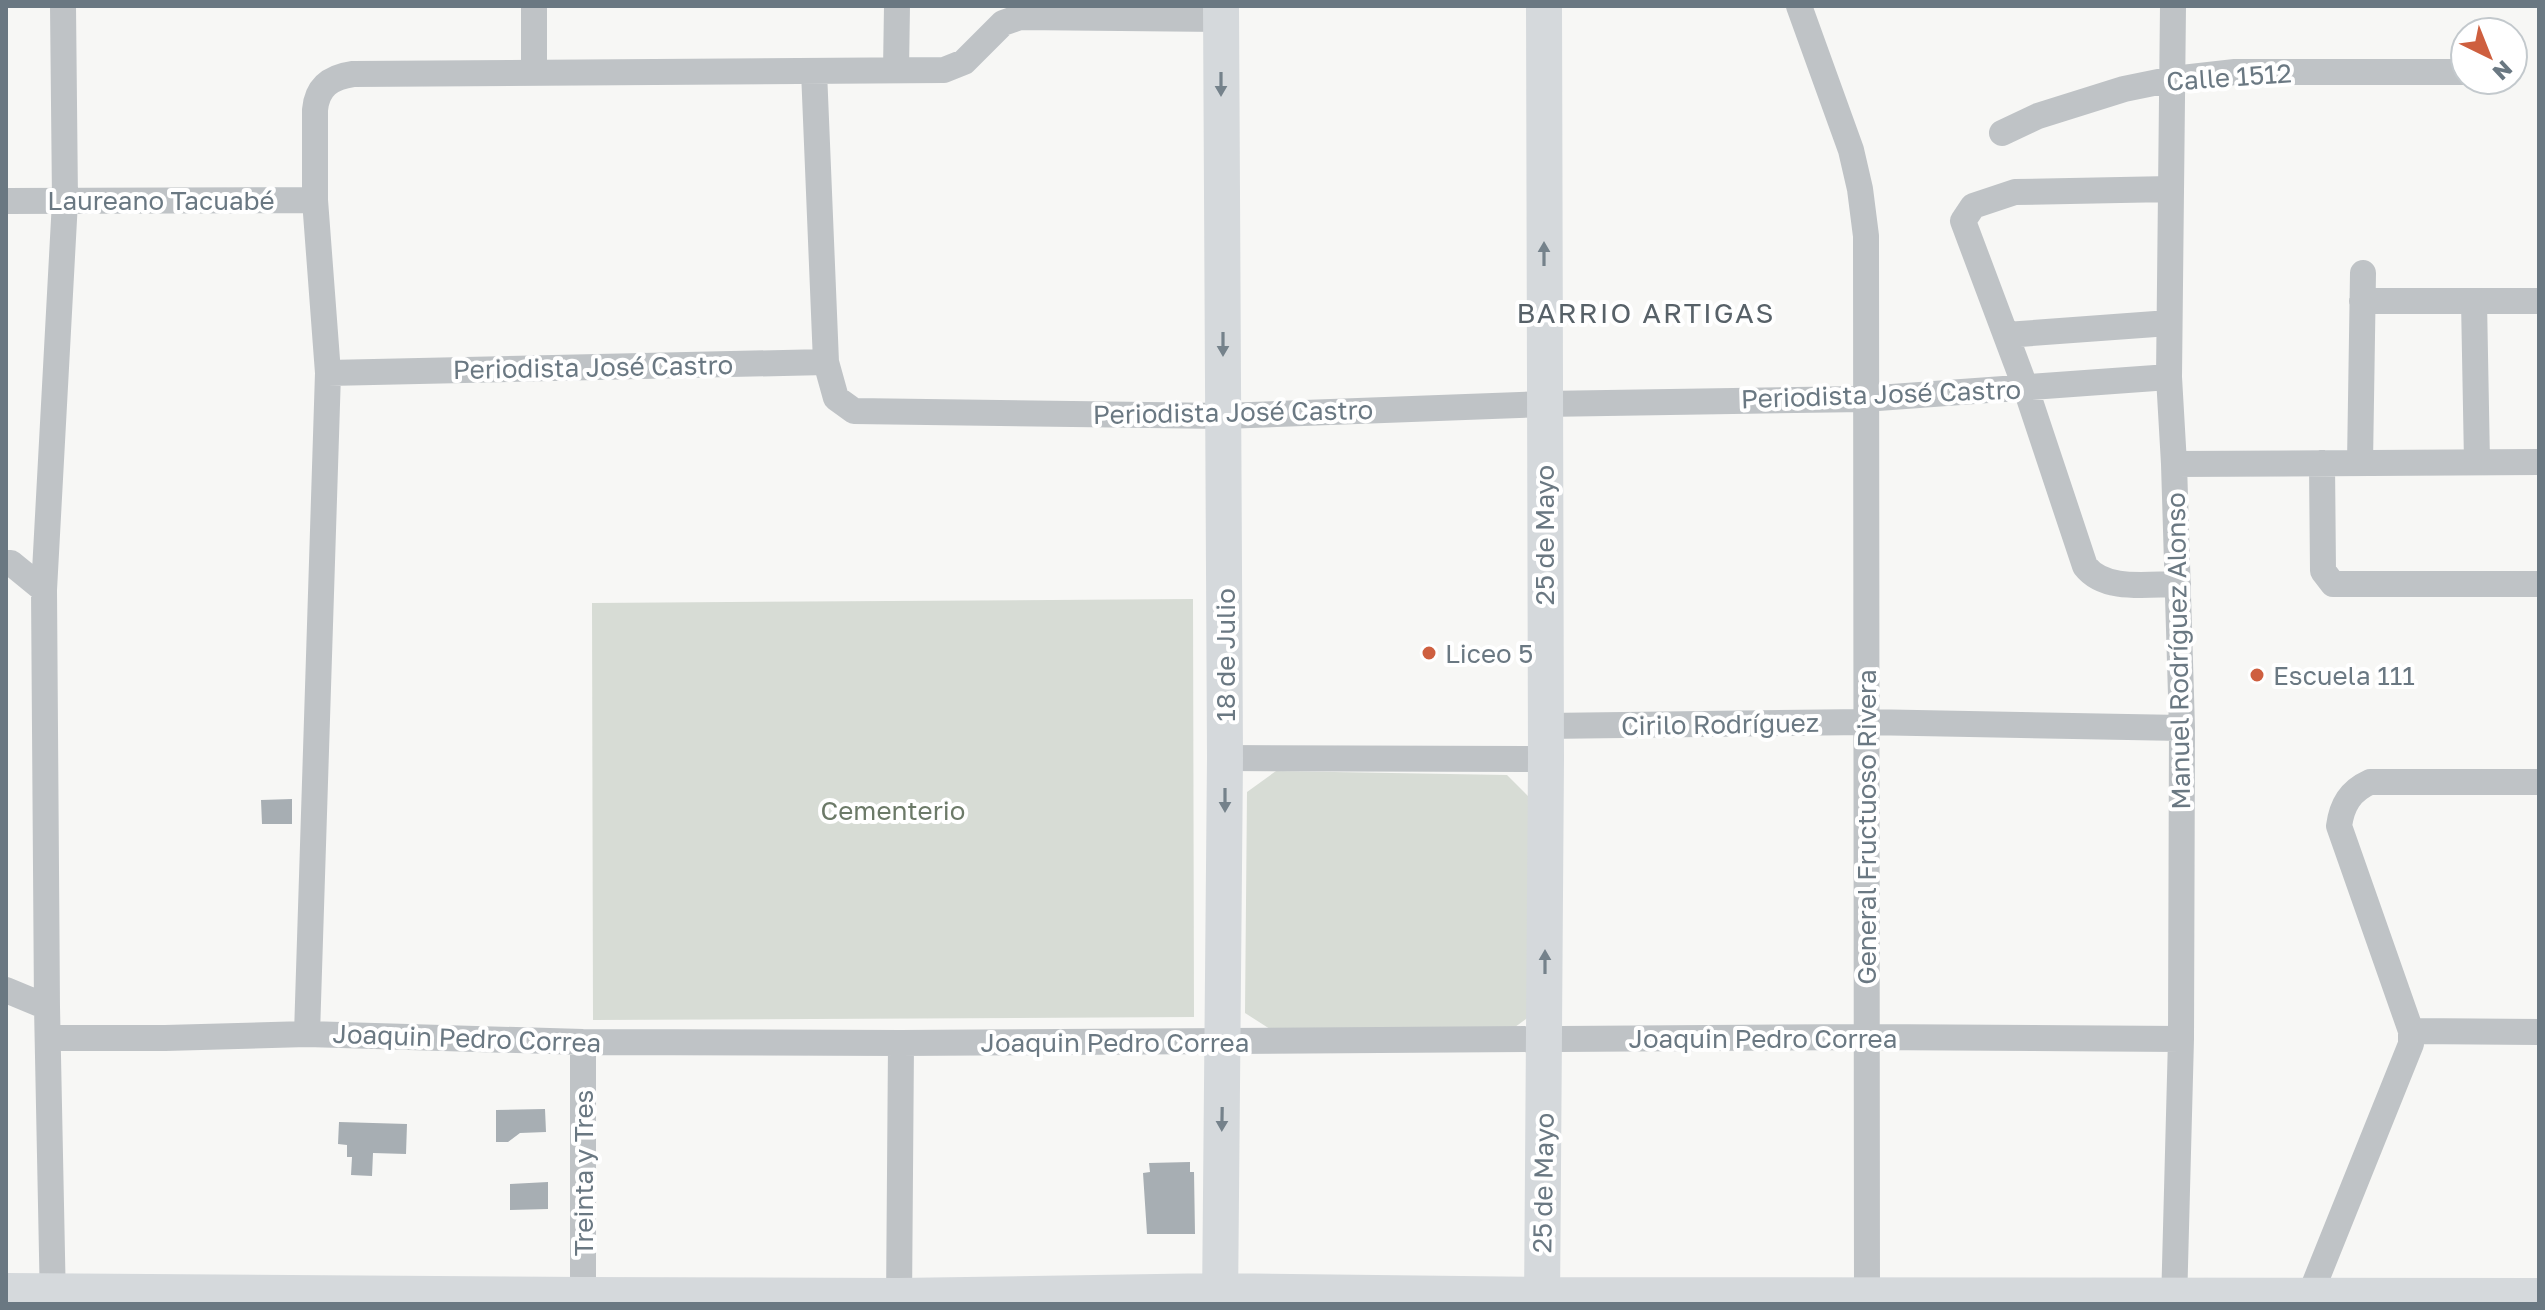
<svg xmlns="http://www.w3.org/2000/svg" width="2545" height="1310" viewBox="0 0 2545 1310" font-family="'Golos Text',sans-serif">
	<rect width="100%" height="100%" fill="#f7f7f5"/>
	<path fill="#d7dcd5" d="M1193 599 1194 1017 593 1020 592 603Z
		M1276 771 1507 775 1530 798V1016L1511 1030 1270 1029 1245 1013 1247 792Z"/>
	<path fill="#a7aeb3" d="M292 799V824H262L261 800Z
		M545 1109 546 1132 520 1133 508 1142H496V1110Z
		M339 1122 407 1124 406 1154 373 1153 372 1176 351 1175 352 1157H347V1145L338 1144Z
		M1190 1162V1172H1194L1195 1234H1147L1143 1173 1150 1172 1149 1163Z
		M548 1182V1209L510 1210V1184Z"/>
	<g fill="none" stroke-linecap="round" stroke-linejoin="round">
		<path stroke="#bfc3c6" stroke-width="26" d="M1799 6 1851 150 1860 189 1866 236 1867 1304
			M2173 6 2169 377 2174 464 2182 728 2181 1039 2174 1304
			M896 70 897 6
			M814 71 826 362 836 398 854 411 1223 416 1544 404 1864 399 2169 377
			M534 72V6
			M2002 133 2038 116 2124 89 2173 79 2235 72H2465
			M2171 189 2015 192 1973 206 1963 221 2026 389 2085 566C2105 592 2148 584 2178 584
			M6 201 315 200
			M2362 301H2539
			M2474 301 2477 462
			M2006 335 2169 323
			M328 373 826 362
			M2322 463 2323 571 2333 584H2539
			M2360 463 2363 273
			M2174 464 2539 462
			M6 563H11L44 590
			M1545 726 1865 722 2182 728
			M1225 758 1546 759
			M6 990 47 1007
			M2411 1031 2539 1032
			M307 1034 328 373 315 200V110C317 87 331 77 353 74L944 70 964 62 1003 23 1020 17 1221 19
			M48 1038H165L307 1034 583 1042 901 1043 1866 1037 2181 1039
			M2310 1295 2411 1044V1031L2339 826C2342 805 2350 791 2370 782H2539
			M53 1304 47 1007 44 590 65 201 63 6
			M583 1304V1042
			M899 1304 901 1043"/>
		<path stroke="#d5d9dc" stroke-width="36" d="M6 1291 583 1295 898 1296 1219 1291 1542 1295 2539 1296
			M1220 1304 1225 758 1221 6
			M1542 1304 1546 759 1544 6"/>
	</g>
	<defs><path id="oneway-solid" d="M-6-.8H1V-3.2L6.5 0L1 3.2V.8H-6Z" transform="scale(2)"/></defs>
	<g fill="#75828b">
		<use href="#oneway-solid" transform="translate(1221 84) rotate(90)"/>
		<use href="#oneway-solid" transform="translate(1544 254) rotate(-90)"/>
		<use href="#oneway-solid" transform="translate(1223 344) rotate(90)"/>
		<use href="#oneway-solid" transform="translate(1225 800) rotate(90)"/>
		<use href="#oneway-solid" transform="translate(1545 962) rotate(-90)"/>
		<use href="#oneway-solid" transform="translate(1222 1119) rotate(91)"/>
	</g>
	<g fill="#ce5f3f" stroke="#fff" stroke-width="3">
		<circle cx="1429" cy="653" r="8"/>
		<circle cx="2257" cy="675" r="8"/>
	</g>
	<g text-anchor="middle" dominant-baseline="central" stroke-width="8" stroke-linejoin="round" paint-order="stroke">
		<g font-size="26" fill="#6a7882" stroke="#fff">
			<text transform="translate(2229 77) rotate(-4)">Calle 1512</text>
			<text x="161" y="200">Laureano Tacuabé</text>
			<text transform="translate(593 367) rotate(-1)">Periodista José Castro</text>
			<text transform="translate(1881 394) rotate(-2)">Periodista José Castro</text>
			<text transform="translate(1233 412) rotate(-1)">Periodista José Castro</text>
			<text transform="translate(1544 535) rotate(-90)">25 de Mayo</text>
			<text transform="translate(2178 651) rotate(-91)">Manuel Rodríguez Alonso</text>
			<text transform="translate(1225 655) rotate(-90)">18 de Julio</text>
			<text transform="translate(1720 724) rotate(-1)">Cirilo Rodríguez</text>
			<text transform="translate(1866 827) rotate(-90)">General Fructuoso Rivera</text>
			<text transform="translate(467 1038) rotate(2)">Joaquin Pedro Correa</text>
			<text x="1763" y="1038">Joaquin Pedro Correa</text>
			<text x="1115" y="1042">Joaquin Pedro Correa</text>
			<text transform="translate(583 1173) rotate(-90)">Treinta y Tres</text>
			<text transform="translate(1543 1183) rotate(-89)">25 de Mayo</text>
		</g>
		<g font-size="26" fill="#6a7882" stroke="#fff" text-anchor="start">
			<text x="1445" y="653">Liceo 5</text>
			<text x="2273" y="675">Escuela 111</text>
		</g>
		<g font-size="26" fill="#6c7a68" stroke="#fff">
			<text x="893" y="810">Cementerio</text>
		</g>
		<g font-size="28" letter-spacing="2" fill="#576168" stroke="#fff">
			<text x="1646" y="312">BARRIO ARTIGAS</text>
		</g>
	</g>
	<rect width="2545" height="1310" fill="none" stroke="#6a7882" stroke-width="16"/>
	<g transform="translate(2489 56) rotate(137)"><circle r="38" fill="#ffffff" stroke="#c3c9cd" stroke-width="2"/>
	<path d="M0-6L14 30L0 20L-14 30Z" fill="#ce5f3f"/>
	<text y="-12" font-size="22" font-weight="bold" text-anchor="middle" fill="#6a7882">N</text>
	</g>
</svg>
